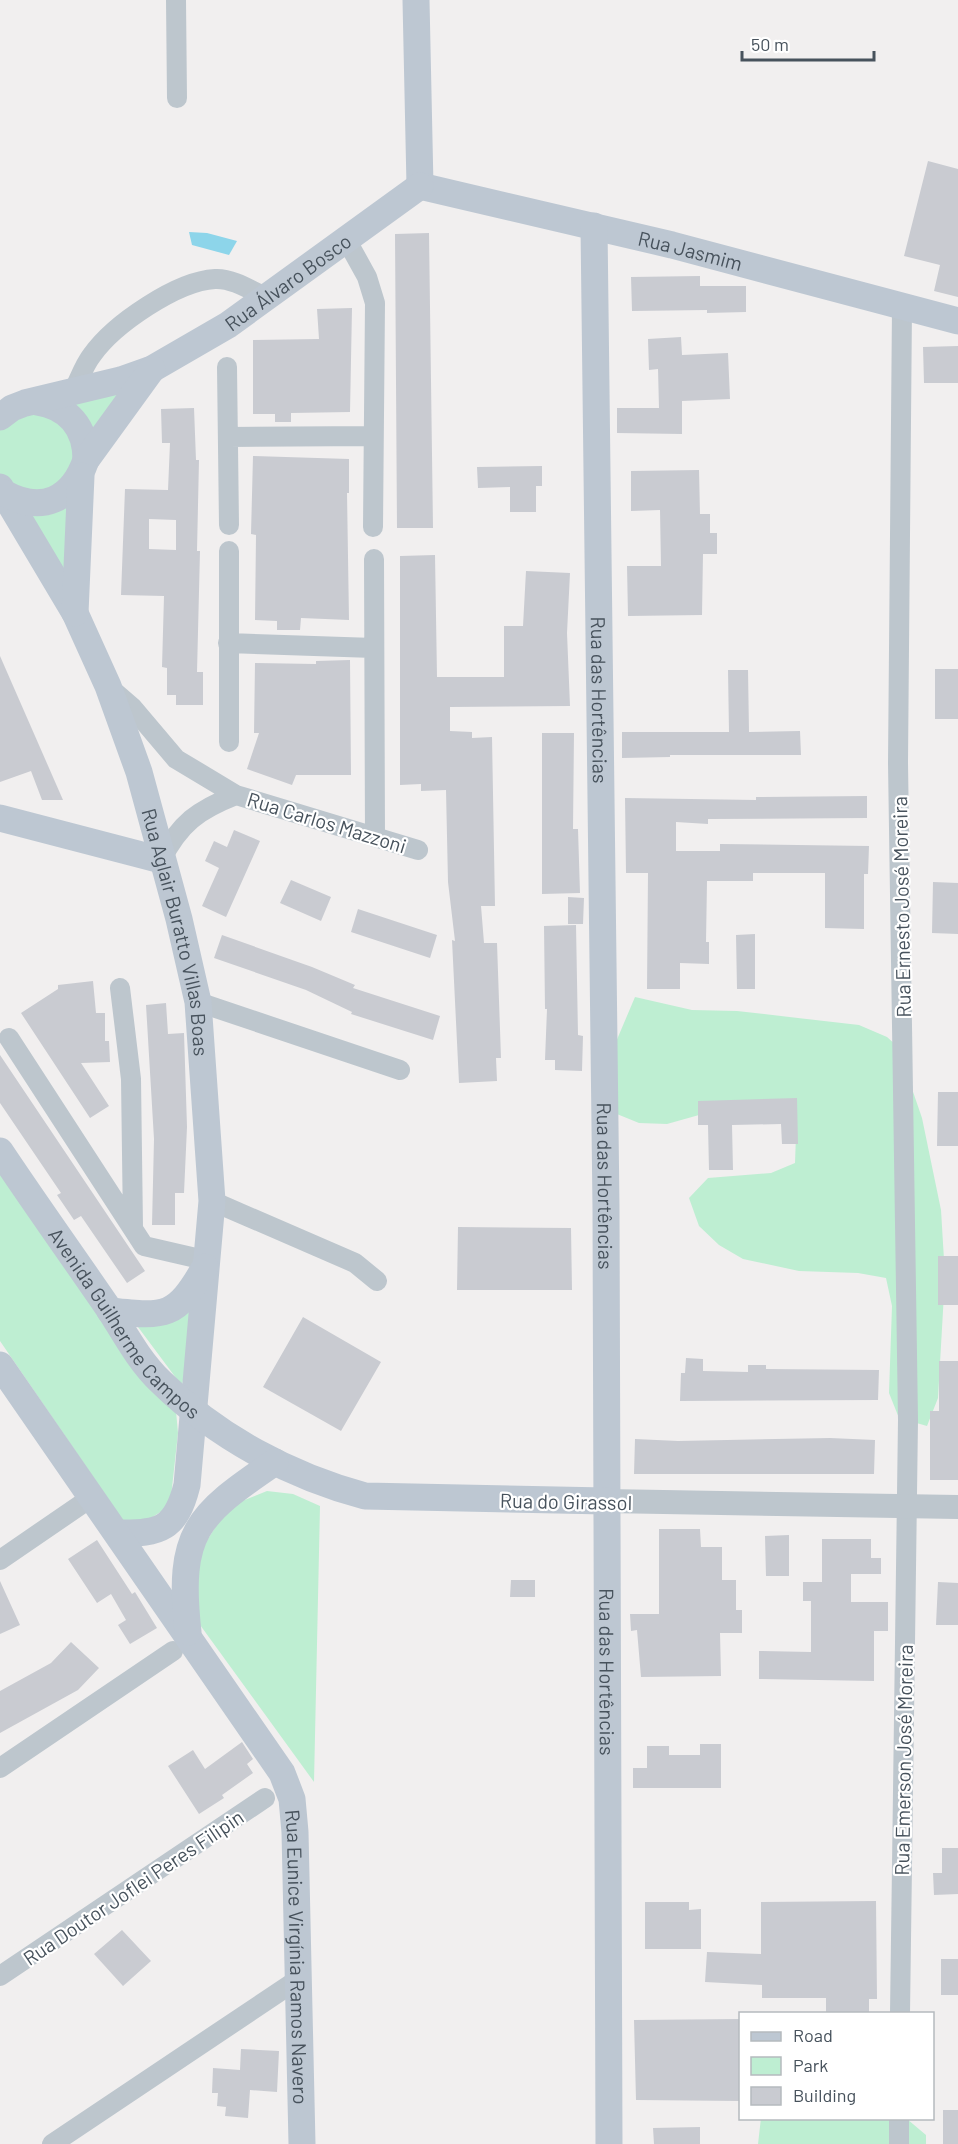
<svg xmlns="http://www.w3.org/2000/svg" width="958" height="2144" viewBox="0 0 958 2144" font-family="Barlow,sans-serif">
	<rect width="100%" height="100%" fill="#f1efef"/>
	<path fill="#beeed2" d="M139 378 89 446 56 401Z
		M32 409 72 426 77 469 44 497 0 479V427Z
		M76 490 70 594 19 505Z
		M635 997 692 1010 737 1011 859 1025 887 1037 907 1055 910 1083 922 1118 941 1210 945 1276 938 1398 927 1426 899 1418 889 1393 892 1306 886 1278 858 1273 799 1271 743 1259 719 1245 699 1226 689 1198 708 1178 771 1173 795 1163 796 1135 780 1110 699 1115 667 1124 639 1123 612 1112 610 1056Z
		M0 1158 176 1411 178 1433 170 1506 135 1528 122 1519 0 1341Z
		M194 1310 182 1386 138 1327Z
		M267 1491 293 1494 320 1506 314 1782 195 1618 196 1558 223 1515 242 1501Z
		M761 2118 907 2119 926 2135V2144H758Z"/>
	<path fill="#8dd5ea" d="M189 232 207 233 237 241 229 255 192 245Z"/>
	<path fill="#c9cbd1" fill-rule="evenodd" d="M928 161 958 169V297L934 291 940 265 904 256Z
		M429 233 433 528H397L395 234Z
		M700 276V286H746V312L707 313V310L632 311 631 277Z
		M352 308 350 412 291 413V422H275V414H253V340L319 339 317 309Z
		M681 337 682 355 728 353 730 399 682 401V434L617 433V408H659L658 369 649 370 648 339Z
		M958 346V383H924L923 347Z
		M194 408 196 460H199L197 551H200L197 672H203V705H176V695H167V668L162 667 164 596 121 595 125 489 168 490 170 443H162L161 409ZM149 519 176 520V550L149 549Z
		M253 456 349 459V493H347L349 620 301 618 300 630H277V621L255 620 256 535 251 534Z
		M542 466V486H536V512H510V487L478 488 477 467Z
		M699 470 700 514H710V533H717V554H703L702 615 628 616 627 566H661L660 510 631 511V471Z
		M435 555 437 677H504V626H523L526 571 570 573 567 633 570 706 450 707V731L472 732V738L492 737 495 906H481L484 943H497L501 1058H496L497 1081 459 1083 452 940 455 941 448 882 446 790 421 791V784L400 785V556Z
		M0 656 63 800H42L31 771 0 782Z
		M350 660 351 775H296L292 785 247 769 259 733H254L255 663 316 664V661Z
		M935 669H958V719H935Z
		M728 670H748L749 732 800 731 801 755H670V757L622 758V732H729Z
		M542 733H574L573 829H578L580 893 542 894Z
		M867 796V818L708 819V824L676 822V851H720V844L869 846 868 874H864V929L825 928V873H753V881H707L706 942H709V964L680 963V989H647L648 873H626L625 798 756 800V797Z
		M234 830 260 841 226 917 202 906 219 868 205 861 214 841 227 847Z
		M291 880 331 897 321 921 280 903Z
		M933 882 958 883V934L932 933Z
		M568 897 584 898 583 924H568Z
		M358 909 437 935 430 958 351 932Z
		M576 925 578 1035 583 1036 582 1071 555 1070V1060H545L547 1009H545L544 926Z
		M755 934V989H737L736 935Z
		M222 935 312 967 355 985 353 988 440 1016 433 1040 351 1014 352 1012 306 990 214 958Z
		M93 981 96 1013H105V1041H109L110 1062 81 1063 109 1106 90 1118 21 1013 58 989V985Z
		M166 1003 168 1034 184 1033 187 1127 184 1193H175V1225H152L154 1139 146 1005Z
		M0 1055 145 1271 127 1283 81 1216 74 1220 57 1195 61 1193 0 1103Z
		M938 1092H958V1146H937Z
		M797 1098 798 1144H782L781 1124 732 1125 733 1170H709L708 1125H698V1101Z
		M458 1227 571 1228 572 1290H457Z
		M938 1256H958V1305H938Z
		M303 1317 381 1362 341 1431 263 1387Z
		M686 1358 703 1359V1371L748 1372V1365H766V1369L879 1370 878 1400 680 1401 681 1373H685Z
		M939 1361H958V1480H930V1411H939Z
		M830 1438 875 1440 874 1474H634L635 1439 678 1441Z
		M659 1529H700L701 1547H722V1580H736V1610H742V1633H720L721 1676 641 1677 637 1630 631 1631 630 1614H659Z
		M789 1535V1576H766L765 1536Z
		M822 1539H871V1558H881V1574H851V1602H888V1631H874V1681L759 1679V1651L811 1652V1601H803V1582H822Z
		M97 1540 132 1594 135 1592 157 1628 130 1644 118 1625 126 1620 111 1594 97 1603 68 1559Z
		M511 1580H535V1597H510Z
		M0 1581 20 1625 0 1634Z
		M938 1582 958 1583V1625H936Z
		M71 1642 99 1668 78 1690 0 1733V1691L51 1663Z
		M242 1742 253 1759 247 1764 253 1773 222 1795 224 1798 199 1814 168 1766 193 1750 205 1769Z
		M700 1744H721V1788H633V1768H647V1746H669V1755H700Z
		M942 1848H958V1894L934 1895 933 1873H942Z
		M876 1901 877 1999H869V2013H826V1998H762V1985L705 1982 707 1952 761 1954V1902Z
		M645 1902H689V1910L701 1909V1949H645Z
		M122 1930 151 1961 123 1986 94 1954Z
		M941 1959H958V1995H941Z
		M741 2019V2101L636 2100 634 2020Z
		M241 2049 279 2051 277 2092 250 2090 248 2118 225 2116 226 2107 217 2106 218 2093H212L213 2068 240 2070Z
		M943 2110H958V2144H943Z
		M700 2127V2144H654L653 2128Z"/>
	<g fill="none" stroke-linecap="round" stroke-linejoin="round">
		<path stroke="#bdc6cd" stroke-width="20" d="M176 0 177 98
			M346 239 367 277 375 303 373 527
			M227 367 229 525
			M73 392C79 380 84 365 92 355 114 324 177 281 215 279 233 278 252 291 267 298
			M229 437 373 436
			M229 551V742
			M374 559 375 837
			M228 643 374 648
			M110 688 132 707 176 759 236 795 418 850
			M161 860C180 823 198 810 236 795
			M120 988 131 1079 133 1228
			M198 1002 400 1070
			M9 1038 144 1246 209 1261
			M212 1201 355 1263 377 1281
			M0 1560 92 1497
			M0 1768 173 1651
			M0 1976 265 1798
			M900 2014 908 1420 898 763 902 307
			M52 2144 297 1980
			M899 2144V2118"/>
		<path stroke="#bdc6cd" stroke-width="24" d="M606 1501 958 1507"/>
		<g stroke="#bdc7d2" stroke-width="27">
			<path d="M416 0 420 186"/>
			<path id="s1" d="M420 186 672 245 958 321"/>
			<path id="s2" d="M594 226 606 1208 609 2144"/>
			<path d="M37 402C69 407 86 428 86 460"/>
			<path id="s3" d="M0 417 12 408 25 403 121 380 152 369 228 325 420 186"/>
			<path id="s4" d="M0 487 75 613 108 686 139 772 179 919 198 1002 212 1201 187 1485C176 1529 160 1534 118 1533"/>
			<path d="M4 493C42 514 72 500 86 460L152 369"/>
			<path d="M75 613 81 476"/>
			<path d="M0 818 161 860"/>
			<path id="s5" d="M0 1151C36 1205 74 1258 111 1312 126 1336 140 1362 161 1382 217 1437 290 1476 365 1496L606 1501"/>
			<path d="M110 1311C166 1317 176 1318 205 1267"/>
			<path id="s6" d="M0 1365 282 1773 292 1799 295 1832 302 2144"/>
			<path d="M188 1632C177 1532 197 1515 275 1462"/>
		</g>
	</g>
	<g text-anchor="middle" dominant-baseline="central" stroke-width="4.5" stroke-linejoin="round" paint-order="stroke">
		<g font-size="20" fill="#47525c" stroke="#fff">
			<text stroke="none"><textPath href="#s1" startOffset="278">Rua Jasmim</textPath></text>
			<text stroke="none"><textPath href="#s3" startOffset="322">Rua Álvaro Bosco</textPath></text>
			<text stroke="none"><textPath href="#s2" startOffset="474">Rua das Hortências</textPath></text>
			<text transform="translate(327 822) rotate(17)">Rua Carlos Mazzoni</text>
			<text transform="translate(901 907) rotate(-91)">Rua Ernesto José Moreira</text>
			<text stroke="none"><textPath href="#s4" startOffset="483">Rua Aglair Buratto Villas Boas</textPath></text>
			<text stroke="none"><textPath href="#s2" startOffset="960">Rua das Hortências</textPath></text>
			<text stroke="none"><textPath href="#s5" startOffset="213">Avenida Guilherme Campos</textPath></text>
			<text transform="translate(566 1501) rotate(1)">Rua do Girassol</text>
			<text stroke="none"><textPath href="#s2" startOffset="1446">Rua das Hortências</textPath></text>
			<text transform="translate(903 1760) rotate(-89)">Rua Emerson José Moreira</text>
			<text transform="translate(133 1887) rotate(-34)">Rua Doutor Joflei Peres Filipin</text>
			<text stroke="none"><textPath href="#s6" startOffset="682">Rua Eunice Virgínia Ramos Navero</textPath></text>
		</g>
	</g>
	<rect x="739" y="2012" width="195" height="108" fill="#ffffff" stroke="#b5babe" stroke-width="1.5"/>
	<rect x="751" y="2032" width="30" height="9" fill="#bdc7d2" stroke="#b5babe" stroke-width="1.5"/>
	<text x="793" y="2042" font-size="18" fill="#47525c">Road</text>
	<rect x="751" y="2057" width="30" height="18" fill="#beeed2" stroke="#b5babe" stroke-width="1.5"/>
	<text x="793" y="2072" font-size="18" fill="#47525c">Park</text>
	<rect x="751" y="2087" width="30" height="18" fill="#c9cbd1" stroke="#b5babe" stroke-width="1.5"/>
	<text x="793" y="2102" font-size="18" fill="#47525c">Building</text>
	<path d="M742 51v9h132v-9" fill="none" stroke="#47525c" stroke-width="3"/>
	<text x="751" y="51" font-size="18" fill="#47525c" stroke="#ffffff" stroke-width="4.5" paint-order="stroke">50 m</text>
</svg>
